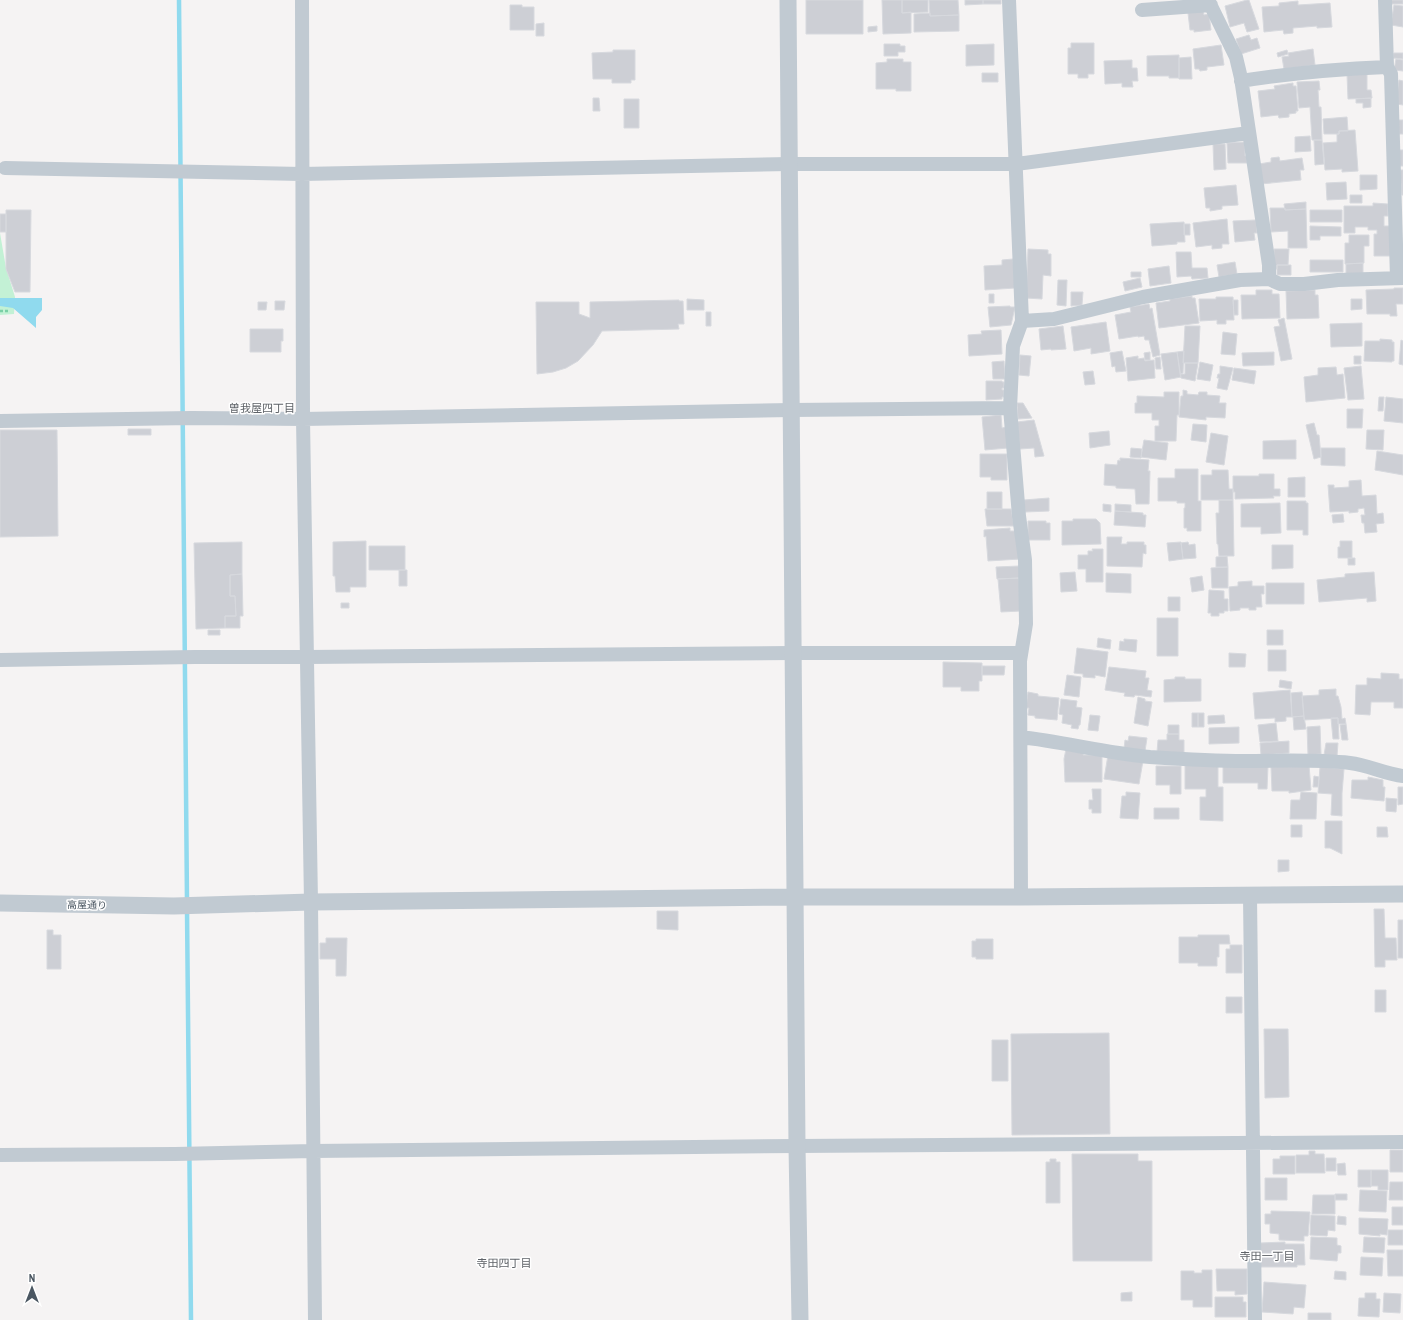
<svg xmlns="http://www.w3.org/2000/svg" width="1403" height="1320" viewBox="0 0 1403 1320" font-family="'Archivo Narrow','Noto Sans JP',sans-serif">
	<rect width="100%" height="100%" fill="#f5f3f3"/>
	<path fill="#c3f1d5" d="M0 233 6 268 15 297 14 314 0 315Z"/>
	<path fill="#90daee" d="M0 298H42V310L36 317V328L13 308 0 306Z"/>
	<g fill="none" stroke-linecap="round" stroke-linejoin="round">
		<path stroke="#90daee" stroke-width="4.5" d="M179 0 187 902
			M187 910 191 1320"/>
	</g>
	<path fill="#cdcfd5" stroke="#d7d9de" d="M806 0H863V34H806Z
		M882 0H902V13L911 12V33L883 34Z
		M902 0H928V12L902 13Z
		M929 0H958L959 15 930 16Z
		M965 0H983V4L965 5Z
		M983 0H1001V4H983Z
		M1247 0H1249L1259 29 1247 32 1244 23 1230 27 1225 6Z
		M1391 0H1403V4H1391Z
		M1298 1V5L1330 3 1332 27 1317 28V26L1293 28V33L1284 34 1283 30 1264 32 1262 7 1279 6V3Z
		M510 5H522V7H534V30H510Z
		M1394 5 1403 6V27L1391 25Z
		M1203 11 1204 15 1209 14 1211 30 1194 32V30H1190L1188 13Z
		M930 13V16L959 15V31L914 32V14Z
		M544 23V36H536V24Z
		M877 26V31L868 32V27Z
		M1249 35 1251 40 1257 38 1260 48 1241 54 1236 39Z
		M1071 43H1094V74H1088V78H1078V74H1068V48H1071Z
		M884 44H900V46H905V52H898V56H884Z
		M994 44V65L966 66V45Z
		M1221 45 1224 65 1207 67V70L1200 71 1199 69H1195L1193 49Z
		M1313 49 1315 65 1284 69 1282 57 1289 56 1288 53Z
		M613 50H635V80H631V83H612V79H593L592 53 613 52Z
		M1287 50 1288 54 1278 57 1277 53Z
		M1394 53H1403V59L1393 58Z
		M1179 55V78H1169V76H1147V56Z
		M1191 57 1192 79H1179V58Z
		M887 59H903V62H911V91H896V89H876V63L887 62Z
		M1396 59 1403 60V71L1394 70Z
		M1132 60V68H1137L1138 81H1132L1133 87H1122V83L1105 84 1104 61Z
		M982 73H998V82H982Z
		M1347 74H1367V90H1371L1372 98 1348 99Z
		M1399 80 1403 81V105L1396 104Z
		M1319 81 1320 90H1318L1319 107H1321L1322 140H1312L1310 107 1299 108 1297 82Z
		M1293 83V86H1296L1298 111H1296V113L1289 114V117L1279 118 1278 115 1261 117 1258 91 1275 89 1274 86Z
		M593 98H599L600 111H593Z
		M1371 98V107L1363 108V103H1356V99Z
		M624 99H639V128H624Z
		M1347 117 1348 131H1339V134H1324L1323 119Z
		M1398 120H1403V134H1399Z
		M1355 130 1358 171 1342 172V169L1325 170 1323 143 1337 142V134H1339V131Z
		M1310 136 1311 151 1295 152V137Z
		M1314 140H1322L1324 164 1315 165Z
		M1245 142V156H1247V163H1228L1227 143Z
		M1213 144H1225L1226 169 1214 170Z
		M1399 150H1403V166H1399Z
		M1279 157 1280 161 1302 158 1304 170H1300L1301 180 1261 184 1259 164 1271 162V158Z
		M1400 170H1403V195H1402Z
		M1360 175H1377V189L1360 190Z
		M1346 182 1347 199 1327 200 1326 183Z
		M1236 185 1238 205 1222 206V209L1210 211V208H1206L1204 188Z
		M1350 195H1362V203H1350Z
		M1306 202V209L1285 210 1284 204Z
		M1373 203 1388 204V216H1384V226H1391L1392 256H1374V234H1377V230H1368V227H1355V233H1344V206H1373Z
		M1270 208H1285V210L1306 209 1307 248H1288V231L1271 232Z
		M6 210H31L30 292H15L6 269Z
		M1310 210H1342V222H1310Z
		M0 214H6V232H0Z
		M1227 219 1229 244H1222V248L1212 249V245L1196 247 1193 223Z
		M1256 220 1257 233H1254L1255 240 1235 242 1233 221Z
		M1184 222 1185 242H1177V244L1152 246 1150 224Z
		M1184 224H1190V235H1184Z
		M1310 226 1341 227V236H1320V240H1310Z
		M1349 235H1369V246H1364V263L1345 264V243H1349Z
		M1028 249 1048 250V254H1051V276L1043 275 1042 299 1026 298Z
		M1274 249H1289L1288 265H1277V269H1274Z
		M1176 252H1191L1192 268H1207L1208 278 1192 279 1191 276 1177 277Z
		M1013 259 1015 288 985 290 984 266 1002 265V260Z
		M1310 260H1343V272H1310Z
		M1235 262 1237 274 1219 277 1217 265Z
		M1363 263V274H1346V264Z
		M1277 265H1291V275H1277Z
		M1169 266 1171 283 1150 286 1148 269Z
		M1131 272H1141V277H1131Z
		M1140 278 1142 287 1125 291 1123 282Z
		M1058 280H1067L1066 306 1057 305Z
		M1394 288H1403V304H1396L1397 316H1390V314H1367L1366 290 1394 289Z
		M1256 290H1272V294H1279L1280 318 1242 319 1241 295H1256Z
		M1315 290V295H1318L1319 318 1287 319 1286 291Z
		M1071 292H1083L1082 305 1071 306Z
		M989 294H994V303H989Z
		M1192 296V298H1195L1199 323 1159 328 1156 303 1170 301V299Z
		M1216 297H1233L1234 320H1226V324H1217V320L1200 321 1199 299H1216Z
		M687 299 704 300V310H687Z
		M1351 299H1362V309L1351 310Z
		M679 300V301H683L684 324H678L679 329 602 331 593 345 578 361 566 368 553 372 537 374 536 302H579V314L590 318V302Z
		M1233 300H1238V315H1234Z
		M275 301H285L284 310H275Z
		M258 302H267L266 310H258Z
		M1149 304 1150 309 1152 308 1160 355 1153 357 1149 340H1145L1144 336 1138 337V336L1119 339 1115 315 1131 312 1130 307Z
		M1010 306V307H1015L1011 325 990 327 988 307Z
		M706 312H711V326H706Z
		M1284 318 1292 359 1281 361 1274 327 1280 326 1278 320Z
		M1106 322 1110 351 1091 354V348L1074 351 1071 327Z
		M1362 323V346L1331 347 1330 324Z
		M1063 326 1066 349 1051 350V349L1041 350 1039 329Z
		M1185 326H1200L1198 363H1183Z
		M250 329H283V341H281V352H250Z
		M1001 330 1002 354 969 356 968 335 982 334 981 331Z
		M1223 332 1237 334 1235 355 1221 354Z
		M1380 339 1392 340V342H1394V361H1392V362L1364 361 1365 341H1380Z
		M1401 340 1403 341V365L1399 364Z
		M1122 351 1126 371 1116 372 1115 366 1112 367 1110 353Z
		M1184 351 1183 373 1180 374 1177 352Z
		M1150 352V360H1145L1144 353Z
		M1177 352 1181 377 1165 380 1161 354Z
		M1274 352V365L1243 366 1242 353Z
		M1020 355 1031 356 1029 376 1019 375Z
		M1138 356V359L1144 358 1145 361 1154 360 1155 378 1128 381 1126 358Z
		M1354 356H1361V364H1354Z
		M1160 357 1161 369H1156L1155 358Z
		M1004 361 1005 379H993L992 362Z
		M1200 362 1213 365 1210 381 1197 379Z
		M1185 363H1198L1195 381 1181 378 1180 374H1185Z
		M1220 366 1233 368 1227 390 1217 388 1219 378H1217L1218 374H1220Z
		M1361 366 1364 399 1348 400 1344 368Z
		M1336 367 1337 375 1343 374 1345 398 1306 402 1304 377 1318 375V368Z
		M1234 368 1256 371 1254 384 1232 380Z
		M1093 371 1095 384 1085 385 1083 372Z
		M986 381H1002V382H1004V388H1002V390H1004V397H1002V399L986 400Z
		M1183 390 1187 391V394L1198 395 1199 392H1207V395L1220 396 1219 403H1226L1225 418 1206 417V420L1179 417 1181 396H1183Z
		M1164 392H1179V415H1177L1176 441H1155V426H1159V420H1152V413H1135V403H1137V396L1164 397Z
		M1379 397H1384L1383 411H1378Z
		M1386 397 1403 399V423L1384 421Z
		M1017 403H1023L1032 418 1018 419Z
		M1347 409H1363L1362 428H1347Z
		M1001 415 1002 428 1006 427 1008 448 985 450 982 417Z
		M1034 420 1044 456 1035 457 1034 448 1020 449 1017 422Z
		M1314 423 1317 435H1319L1321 457 1314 459 1306 425Z
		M1193 424 1207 425 1206 442 1191 440Z
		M128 429H151V435H128Z
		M0 430H57L58 536 0 537Z
		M1367 430H1384L1383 450 1366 449Z
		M1109 431 1110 445 1090 448 1089 433Z
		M1211 433 1228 436 1224 465 1206 462Z
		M1144 440 1168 443 1166 460 1141 457Z
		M1296 440V459H1263V441Z
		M1131 448 1142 449 1141 458 1130 457Z
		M1321 448H1345V466L1321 465Z
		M1377 451 1403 455V475L1375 470Z
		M980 454H1007V480H991V477H980Z
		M1120 458 1149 460 1148 471H1150L1149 504H1136L1135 489 1116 488V486L1104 485 1105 464 1117 465 1118 460 1120 461Z
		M1175 469H1198V501H1201V531H1187V528H1184V508H1185V503H1177V501H1158V478H1175Z
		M1212 470H1228L1229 489H1233V500H1201V475H1212Z
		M1259 474H1274V489H1280V496H1273L1274 498 1235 499V492H1233V476H1259Z
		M1305 477V497H1288V478Z
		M1361 480 1362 496 1376 495 1377 514 1383 513 1384 523 1376 524 1377 532 1365 533 1364 523H1362L1361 515H1365L1364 508 1358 509V512L1349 513V511L1330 512 1328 485H1334V488L1349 487V481Z
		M987 492H1002V509H987Z
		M1049 498V511L1025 512 1024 500Z
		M1219 500H1233L1234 556H1219L1218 544H1217L1216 513H1219Z
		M1287 501H1306V503H1308V535H1303V530H1287Z
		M1280 503 1281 533 1261 534V527H1241V504Z
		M1103 504 1111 505V512L1103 511Z
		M1115 504 1131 505V512L1115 511Z
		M985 509H1011L1014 526H987Z
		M1115 511 1143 513V515H1146L1145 527 1114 525Z
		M1343 514 1344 522 1333 523 1332 515Z
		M1073 519H1096L1100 523 1101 544 1062 545V521H1073Z
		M1028 521H1046V523H1050V540H1028Z
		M1010 528V531H1018L1020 559 988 561 986 536 984 537V530Z
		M1107 537H1122L1121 544H1127V542H1144V545H1146V554L1143 553 1142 567 1107 566Z
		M366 541V587H350V592H336L335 576H333V542Z
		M1340 541H1352V558H1338V547H1340Z
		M242 542V574L230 575V596H235L236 616H225V628L196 629 194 543Z
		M1181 542 1183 559 1169 561 1167 543Z
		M1188 542 1189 545 1195 544 1196 558 1183 559 1181 543Z
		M1272 545H1293V568L1272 569Z
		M369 546H405V570H369Z
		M1092 549H1103V582H1086V569H1078V555H1088V551H1093Z
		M1227 556 1228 567H1216V557Z
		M1348 558H1355V565H1348Z
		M1019 566 1020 578 997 579 996 567Z
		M1228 567V588H1212L1211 568Z
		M399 570H407V586H399Z
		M1075 572 1077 591 1061 592 1060 573Z
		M1374 572 1376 601 1367 602V598L1319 602 1317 580 1345 577V574Z
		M1106 573 1131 574V593L1106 592Z
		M242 574 243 616H240V628H225V616H236L235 596H230V575Z
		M1202 576 1204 590 1192 592 1190 578Z
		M1019 578 1021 611 1001 612 998 579Z
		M1252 581V586H1264V594H1261L1262 607H1256V610H1249V608H1240V610L1230 611 1229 587 1238 586V582Z
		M1266 583H1304V604H1266Z
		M1209 590 1224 591V599H1228V611H1224V613H1219V616H1211V613H1208Z
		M1168 597H1180V611H1168Z
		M341 603H349V608H341Z
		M1157 618H1178V656H1157Z
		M208 630H220V635H208Z
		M1267 630H1283V645H1267Z
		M1098 638 1111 640 1110 649 1097 647Z
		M1124 639 1137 640 1136 652 1119 650 1120 641 1124 642Z
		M1077 648 1108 652 1105 677 1095 675V678L1083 677V674L1074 673Z
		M1268 650H1286V671H1268Z
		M1229 653 1246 654 1245 667H1229Z
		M943 662 982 663V681H979V691H961V687H943Z
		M982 666H1005L1004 675H982Z
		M1109 667 1146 671 1145 678H1149L1147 690 1152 691 1151 697 1135 695 1134 697 1124 696 1125 693 1105 690Z
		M1381 673 1399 674V679H1403V708H1394V702H1371L1370 715 1355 714 1356 685H1367V678L1381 679Z
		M1067 675 1081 677 1079 697 1064 695Z
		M1175 677H1185V679H1201V701L1164 702V680L1175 679Z
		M1280 680 1292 682 1291 689 1279 687Z
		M1336 689V696H1338L1341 707 1342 719 1345 718 1346 724H1338V718L1304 720 1302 696 1319 695V690Z
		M1290 690 1292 717H1286V721L1275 722V718L1255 719 1253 693Z
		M1028 692 1038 694V696L1059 698 1057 720 1035 718V716L1028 715 1029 708H1026Z
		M1302 692 1304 716 1292 717 1291 693Z
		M1138 697 1145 699V701L1152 702 1148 726 1134 723Z
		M1061 699 1077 701 1076 707 1082 708 1080 725H1079L1078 729 1071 728 1072 725 1062 723 1063 715 1059 714Z
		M1192 713H1198V727H1192Z
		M1198 713H1204V727H1198Z
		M1090 715 1100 716 1098 731 1088 730Z
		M1224 715 1225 723 1208 724V716Z
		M1304 716 1306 729 1294 730 1293 717Z
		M1331 718H1338L1339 739H1333Z
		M1276 723 1278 741 1260 742 1258 725Z
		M1346 724 1348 740H1342L1340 725Z
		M1168 725H1179V734H1168Z
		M1320 726 1321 754 1308 755 1307 727Z
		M1239 727V743L1209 744V728Z
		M1167 734H1179V740H1184V753L1157 752 1158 740H1167Z
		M1129 736 1147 738 1145 751 1124 749 1125 740 1128 741Z
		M1289 741V753L1261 755 1260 743Z
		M1326 743H1338L1337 756 1324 755Z
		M1066 749 1084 752 1083 755H1102V782H1065L1064 759Z
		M1108 755 1143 761 1139 784 1104 779Z
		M1185 765H1218V787H1223V821L1200 820V797H1206V789H1185Z
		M1309 765 1311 790 1289 793V791H1272L1271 767Z
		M1156 766H1181V794H1170V785H1156Z
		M1223 766H1268L1267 789H1258V783H1223Z
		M1320 767 1344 769 1342 793V816L1331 815 1332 794 1318 793Z
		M1314 776 1319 777 1318 787H1313Z
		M1368 777 1383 780V787H1385L1384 801 1351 798 1352 780H1368Z
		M1398 787H1403V804L1398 805Z
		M1092 789H1101V813H1092V809H1089V800H1093Z
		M1126 792 1140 793 1138 819 1120 818 1122 796H1126Z
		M1301 792 1317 793 1316 819H1290L1291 800H1300Z
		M1386 798 1397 799 1396 812 1386 811Z
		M1154 808H1179V819H1154Z
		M1325 821H1342V854L1330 848H1325Z
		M1291 825H1302V837H1291Z
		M1377 827H1387L1388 837H1377Z
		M1278 860H1289V871L1278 872Z
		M1374 909H1384L1385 938H1396L1397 960H1385V967H1375Z
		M657 911H678V930L657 929Z
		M1398 920H1403V958H1398Z
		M47 930H53V935H61V969H47Z
		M1198 935H1229L1230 944H1219V957H1217V966H1198V963H1179V937H1198Z
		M326 938H347L346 976H336V959H320V943H326Z
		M976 939H993V959H976V957H972V941H976Z
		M1230 945H1242V973H1226V949H1230Z
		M1375 990H1386V1012H1375Z
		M1226 997H1242V1013H1226Z
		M1264 1029H1288L1289 1097 1265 1098Z
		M1109 1033 1110 1134 1012 1135 1011 1034Z
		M992 1040H1008V1081H992Z
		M1390 1150H1403V1172H1390Z
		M1309 1151H1315V1154H1324L1325 1173H1296V1155H1309Z
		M1072 1154H1138V1161H1152V1261H1073Z
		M1280 1156H1295V1174H1273V1159H1280Z
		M1326 1158H1336V1171H1326Z
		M1050 1159H1056V1162H1060V1203H1046V1162H1050Z
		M1345 1163 1346 1175H1338L1337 1164Z
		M1358 1170H1371V1187H1358Z
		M1371 1170H1388V1190H1378V1186H1371Z
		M1265 1178H1287V1200H1265Z
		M1390 1182H1403V1200H1389Z
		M1360 1190 1387 1191 1386 1212 1359 1211Z
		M1335 1194H1347V1200H1335Z
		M1313 1195H1335V1214H1312Z
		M1392 1207H1403V1225H1392Z
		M1271 1211 1310 1212 1308 1236H1304V1241L1279 1240V1234L1270 1233V1224H1265V1214H1271Z
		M1311 1215 1335 1216V1231L1328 1230 1327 1236 1310 1235Z
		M1338 1216 1346 1217V1225L1337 1224Z
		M1359 1218 1388 1219 1387 1235 1380 1234V1236L1359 1234Z
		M1388 1230H1403V1245H1388Z
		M1311 1237 1337 1238V1245L1341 1246V1253H1338L1337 1261 1310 1259Z
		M1364 1237 1385 1238 1384 1253 1363 1252Z
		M1285 1242V1244H1304L1305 1265H1297V1267H1260V1243Z
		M1387 1250H1403V1276H1388Z
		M1361 1257 1383 1258 1382 1276 1360 1275Z
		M1216 1269H1247V1294L1235 1295V1291H1217Z
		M1202 1270H1212V1307H1193V1300H1181V1271H1194V1273H1202Z
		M1335 1271 1346 1272V1280L1334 1279Z
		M1264 1282 1306 1285 1304 1308 1294 1307 1293 1314 1262 1312Z
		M1132 1292V1301H1121V1293Z
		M1365 1293H1376V1299H1380L1379 1317 1358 1316 1359 1298H1365Z
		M1384 1293 1401 1294 1400 1313 1383 1312Z
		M1215 1297H1243V1302H1246V1317H1215Z
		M1308 1313H1331V1320H1308Z"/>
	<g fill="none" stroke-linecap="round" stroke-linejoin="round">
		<path stroke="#7ad0a6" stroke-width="2.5" stroke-dasharray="3 2" stroke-linecap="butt" d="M0 311H8"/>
		<path stroke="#c1cad2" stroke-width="14" d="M302 0 303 419 311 902 315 1320
			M1009 0 1022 321 1013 346 1010 408 1019 516 1025 560 1026 624 1020 661 1021 897
			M1208 0 1236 57 1241 78 1269 265V279
			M1385 0 1387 67 1391 74 1397 278
			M1142 10 1211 5
			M1241 81C1290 73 1338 69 1387 67
			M5 168 302 174 789 164H1016L1249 133
			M1022 321 1054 319 1143 297 1240 280 1269 279 1280 284H1304L1338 280 1403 278
			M0 421 191 418 303 419 791 410 1010 408
			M0 660 195 657H308L793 653H1021
			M1021 737C1064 742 1106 753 1150 757 1181 759 1213 761 1244 761 1279 761 1315 759 1350 763 1368 765 1385 774 1403 776
			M1250 896 1255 1320
			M0 1155 175 1154 313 1151 797 1146 1403 1142"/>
		<path stroke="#c1cad2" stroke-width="17" d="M788 0 797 1146 800 1320
			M0 903 174 906 311 902 796 897H1021L1403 894"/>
	</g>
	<g text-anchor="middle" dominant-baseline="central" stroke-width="3" stroke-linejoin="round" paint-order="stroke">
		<g font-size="10" fill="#4a5661" stroke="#fff">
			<text transform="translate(87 905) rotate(1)">高屋通り</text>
		</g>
		<g font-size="11" fill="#5f6368" stroke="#fff">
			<text x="262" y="408">曽我屋四丁目</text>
			<text x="1267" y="1256">寺田一丁目</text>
			<text x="504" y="1263">寺田四丁目</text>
		</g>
	</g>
	<g transform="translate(32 1288)" stroke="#ffffff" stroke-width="3" paint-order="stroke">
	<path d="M0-3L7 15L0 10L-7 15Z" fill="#4a5661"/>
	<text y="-6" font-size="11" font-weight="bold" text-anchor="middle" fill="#4a5661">N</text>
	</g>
</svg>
